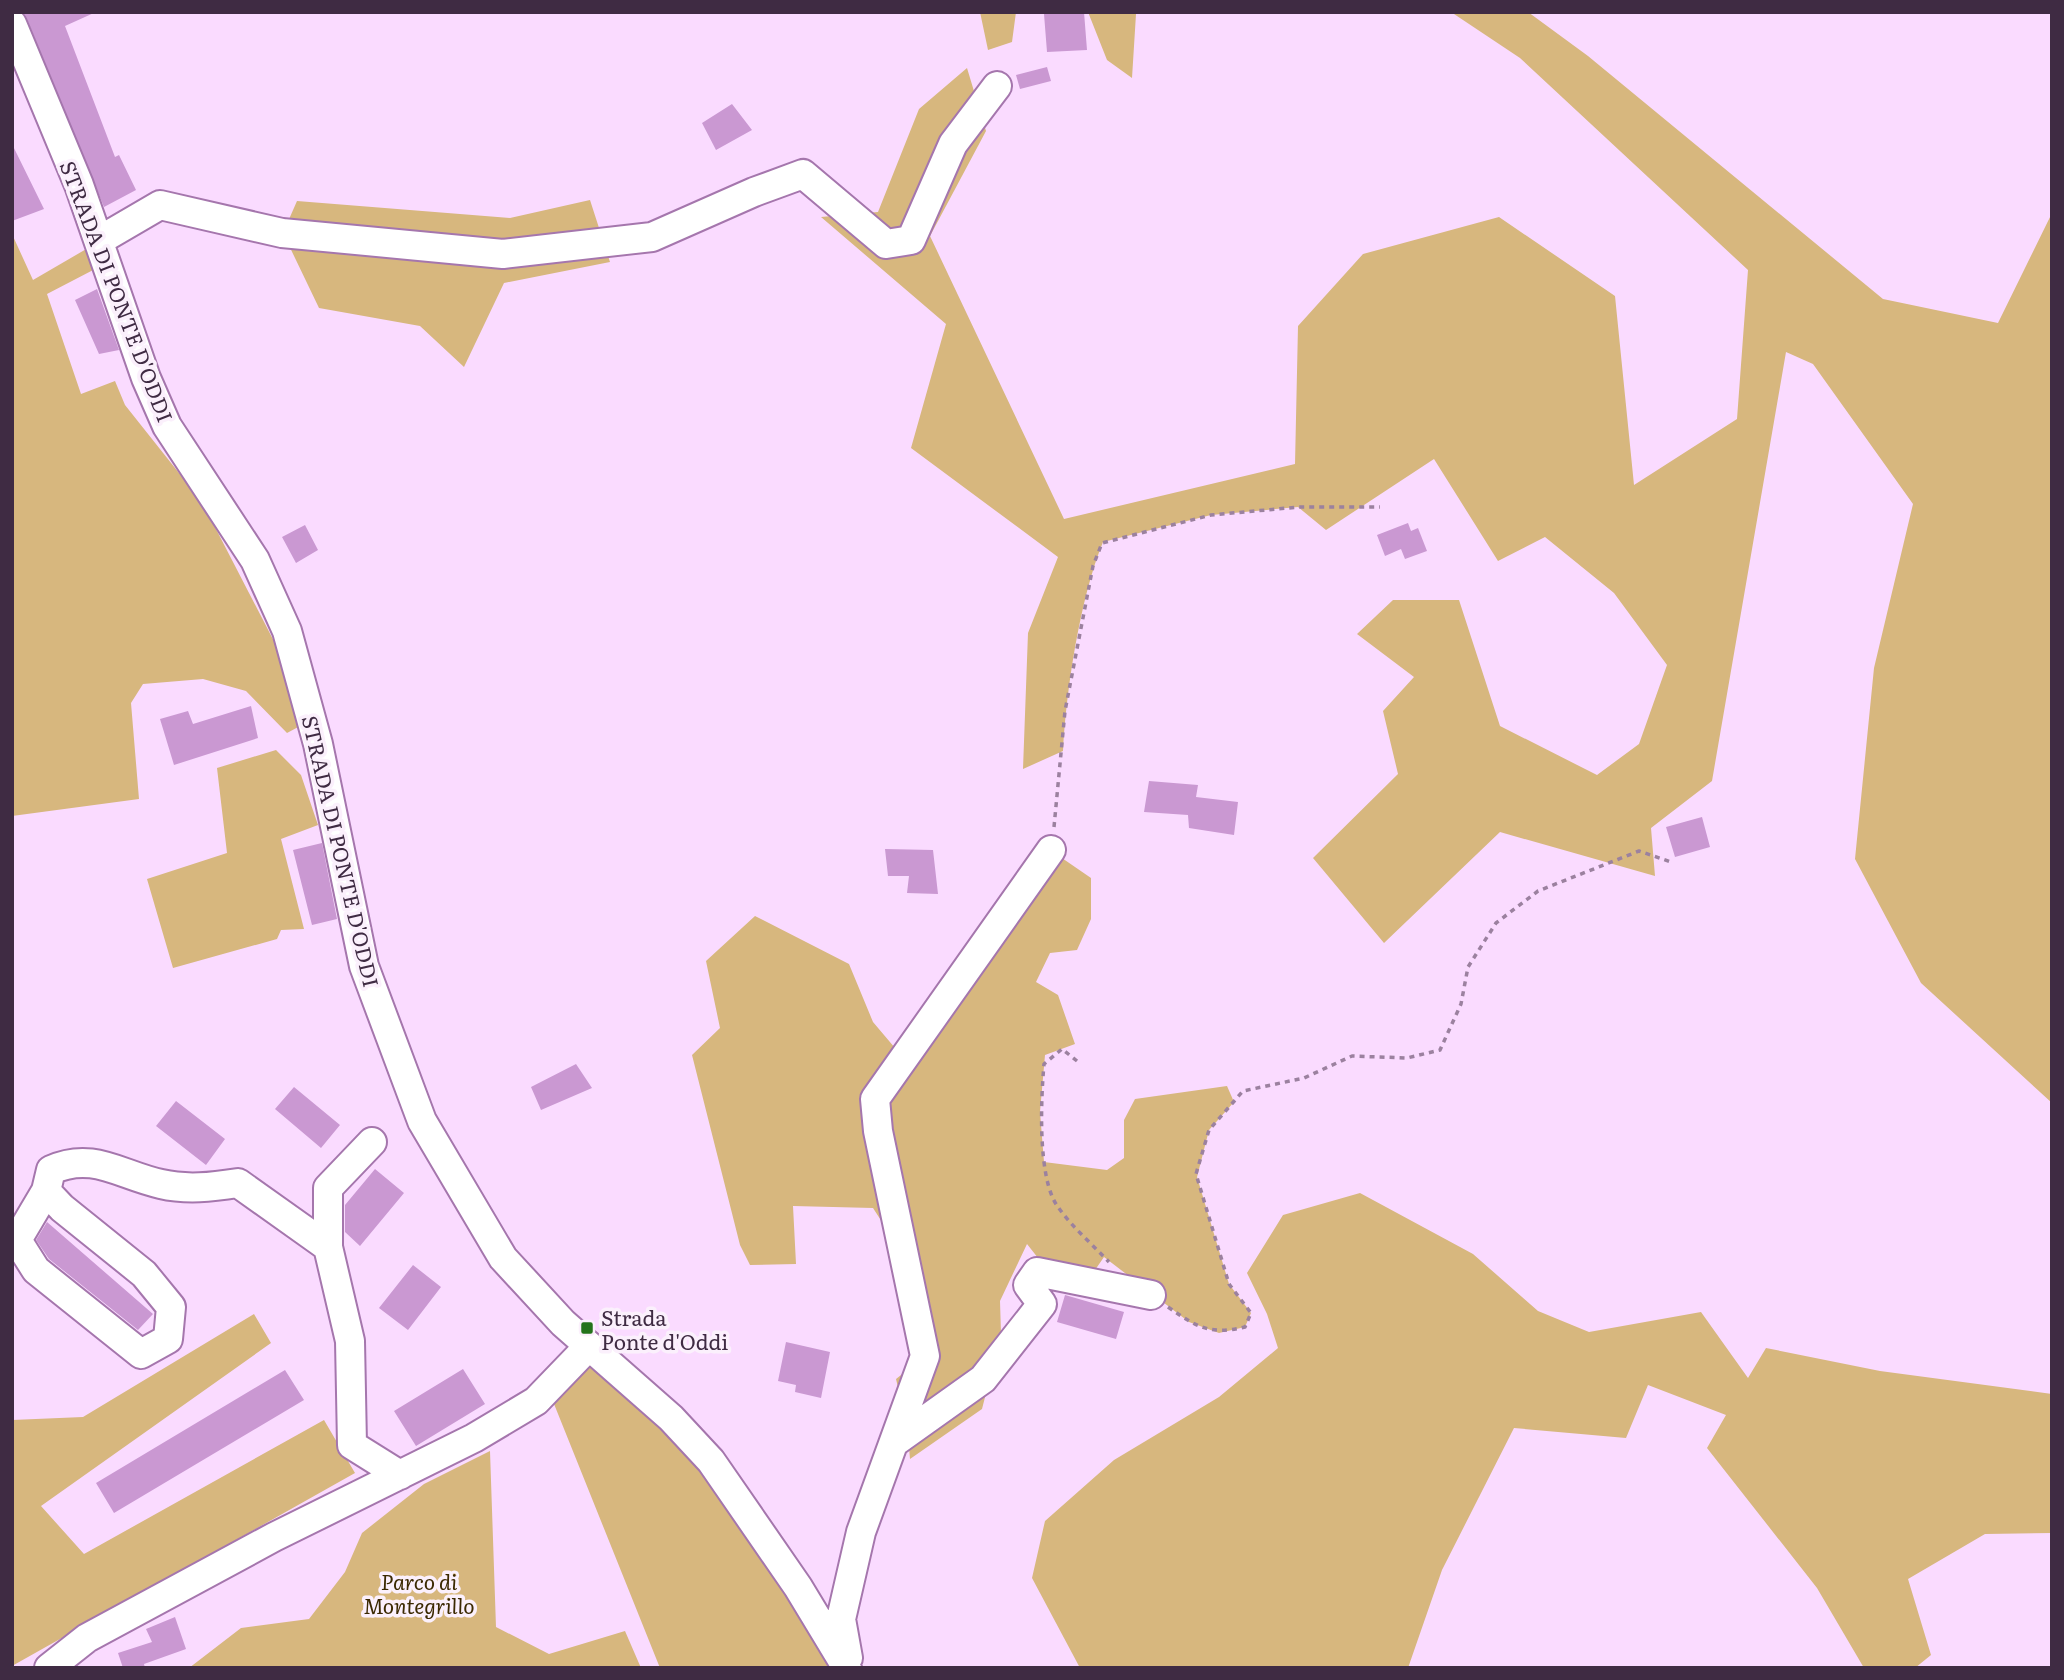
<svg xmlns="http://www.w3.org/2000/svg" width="2064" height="1680" viewBox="0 0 2064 1680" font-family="Literata,serif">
	<rect width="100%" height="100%" fill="#fadbff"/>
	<path fill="#d7b77e" d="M980 12H1016L1012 42 988 50Z
		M1088 12 1136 14 1132 78 1107 60Z
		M1451 12H1528L1588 56 1883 299 1998 323 2052 213V1103L1921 983 1855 859 1874 668 1913 504 1813 364 1786 352 1712 781 1651 828 1655 876 1500 832 1384 943 1313 858 1398 774 1383 711 1414 677 1357 634 1393 600H1459L1500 726 1597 775 1639 744 1667 665 1614 593 1545 537 1498 561 1434 459 1326 530 1298 507 1211 515 1103 542C1080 598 1066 691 1063 751L1023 769 1028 633 1058 557 911 448 946 324 821 217 878 212 919 109 967 68 986 131 930 236 1064 519 1295 464 1298 326 1363 254 1499 217 1615 296 1634 485 1737 419 1748 270 1520 58Z
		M590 200 610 262 504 283 464 367 420 326 319 308 283 233 297 201 510 218Z
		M12 234 33 280 88 248 97 268 47 294 81 394 115 381 125 405 202 502 278 649 302 725 287 733 246 691 203 679 143 684 131 703 139 799 12 816Z
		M276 750 301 775 318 825 281 839 304 929 281 930 277 939 173 968 147 879 227 853 217 768Z
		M1059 856 1091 878V919L1077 950 1050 953 1036 982 1058 995 1075 1044 1045 1055 1040 1112 1044 1162 1107 1170 1124 1158V1120L1135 1099 1227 1086 1234 1102 1209 1130 1197 1177 1229 1284 1251 1313 1245 1327 1219 1333 1189 1322 1104 1257 1095 1270 1042 1263 1027 1244 1000 1301 1001 1334 982 1409 910 1459 907 1425 896 1379 925 1356 904 1256 873 1208 793 1206 796 1264 750 1265 740 1245 692 1055 720 1028 706 961 755 916 849 964 873 1022 906 1061 957 1009 963 963 1005 941 1031 883Z
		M1360 1193 1473 1254 1538 1311 1589 1332 1701 1312 1748 1378 1766 1348 1880 1371 2052 1394V1533L1985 1534 1908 1579 1931 1655 1915 1668H1864L1817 1588 1707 1448 1726 1415 1648 1385 1626 1438 1514 1428 1442 1570 1408 1668H1080L1032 1578 1045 1521 1114 1460 1219 1397 1278 1348 1267 1314 1247 1273 1283 1215Z
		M254 1314 271 1343 41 1506 84 1554 324 1420 355 1473 12 1666V1420L83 1417Z
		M589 1346 671 1418 847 1668H660L548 1389Z
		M490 1451 496 1627 549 1654 625 1631 641 1668H189L241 1628 309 1619 345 1572 362 1533 424 1484Z"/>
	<path fill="#ca98d2" d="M24 12H96L65 26 115 157 119 155 136 190 104 207Z
		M1084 12 1087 50 1047 52 1044 14Z
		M1047 67 1051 81 1020 89 1016 75Z
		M732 104 752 130 716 150 702 123Z
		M12 144 44 209 12 221Z
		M97 289 119 350 99 354 75 300Z
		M1408 523 1411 531 1418 528 1427 551 1405 559 1401 549 1385 556 1377 535Z
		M305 525 318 550 296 563 282 537Z
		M251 706 258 738 174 765 160 719 188 711 193 724Z
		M1149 781 1198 785 1196 797 1238 802 1234 835 1189 828 1188 815 1144 812Z
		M1702 817 1710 847 1675 857 1666 827Z
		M322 843 337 919 312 925 293 850Z
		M885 849 933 850 938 894 907 893 909 876H888Z
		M576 1064 592 1088 541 1110 531 1087Z
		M294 1087 340 1125 321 1148 275 1109Z
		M176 1101 225 1139 206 1165 156 1126Z
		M375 1169 404 1193 360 1246 345 1232V1205Z
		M47 1222 153 1314 138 1330 49 1259 36 1240Z
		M413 1265 441 1287 408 1330 379 1308Z
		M1065 1295 1124 1312 1116 1339 1057 1322Z
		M786 1342 830 1352 821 1398 795 1392 796 1385 778 1381Z
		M463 1369 485 1404 416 1446 394 1411Z
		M285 1370 304 1400 114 1513 96 1483Z
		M175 1617 186 1649 144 1664 145 1668H123L118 1653 152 1642 146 1629Z"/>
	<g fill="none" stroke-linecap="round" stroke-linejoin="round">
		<g stroke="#a576ad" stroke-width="32">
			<path id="minor" d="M12 24 79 185 146 378 167 426 255 560 287 631 318 744 364 966 422 1121 503 1258 563 1323 671 1418 711 1461 798 1587 847 1668
				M100 240 160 205 282 233 503 254 652 237 754 192 803 174 886 244 911 240 953 144 997 86
				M372 1142 328 1188V1247L350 1341 352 1445 400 1475
				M46 1191 17 1240 36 1270 141 1354 168 1339 171 1307 144 1274 62 1208 46 1191 51 1170C93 1151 120 1175 161 1184 187 1190 212 1187 238 1183L328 1247
				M896 1441 983 1379 1042 1304 1028 1285 1037 1272 1151 1295
				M848 1658 841 1619 861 1532 925 1356 878 1131 875 1099 1051 850
				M49 1668 87 1638 274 1537 474 1438 536 1401 589 1346"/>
		</g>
		<path stroke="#9b819f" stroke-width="3.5" stroke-dasharray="5 5" stroke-linecap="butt" d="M1054 827 1065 711 1093 566 1102 543 1211 515 1299 507H1380
			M1077 1061 1062 1049 1044 1064C1041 1098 1037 1179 1058 1207 1072 1227 1092 1244 1109 1262
			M1168 1307C1198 1328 1210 1335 1245 1327L1251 1313 1229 1284 1196 1174 1209 1130 1243 1091 1304 1078 1352 1056 1407 1058 1440 1050 1461 1004 1468 967 1496 923 1538 891 1639 851 1671 862"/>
		<use href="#minor" stroke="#fff" stroke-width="28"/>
	</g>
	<rect fill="#24731b" stroke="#fbf0fc" stroke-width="2.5" x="580" y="1321" width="14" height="14" rx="3.5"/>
	<g text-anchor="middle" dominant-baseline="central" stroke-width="7" stroke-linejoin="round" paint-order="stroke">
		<g font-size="21" fill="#3f2b43" stroke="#fbf0fc">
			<text transform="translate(118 291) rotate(69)">STRADA DI PONTE D'ODDI</text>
			<text transform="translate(342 851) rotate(77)">STRADA DI PONTE D'ODDI</text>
		</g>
		<g font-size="21" fill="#3f2b43" stroke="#fbf0fc" text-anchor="start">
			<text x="601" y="1316">Strada<tspan x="601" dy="24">Ponte d'Oddi</tspan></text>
		</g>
		<g font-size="21" font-style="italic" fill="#3b2902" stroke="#fbf0fc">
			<text x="419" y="1580">Parco di<tspan x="419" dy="24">Montegrillo</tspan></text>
		</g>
	</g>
	<rect width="2064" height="1680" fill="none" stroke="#3f2b43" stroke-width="28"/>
</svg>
